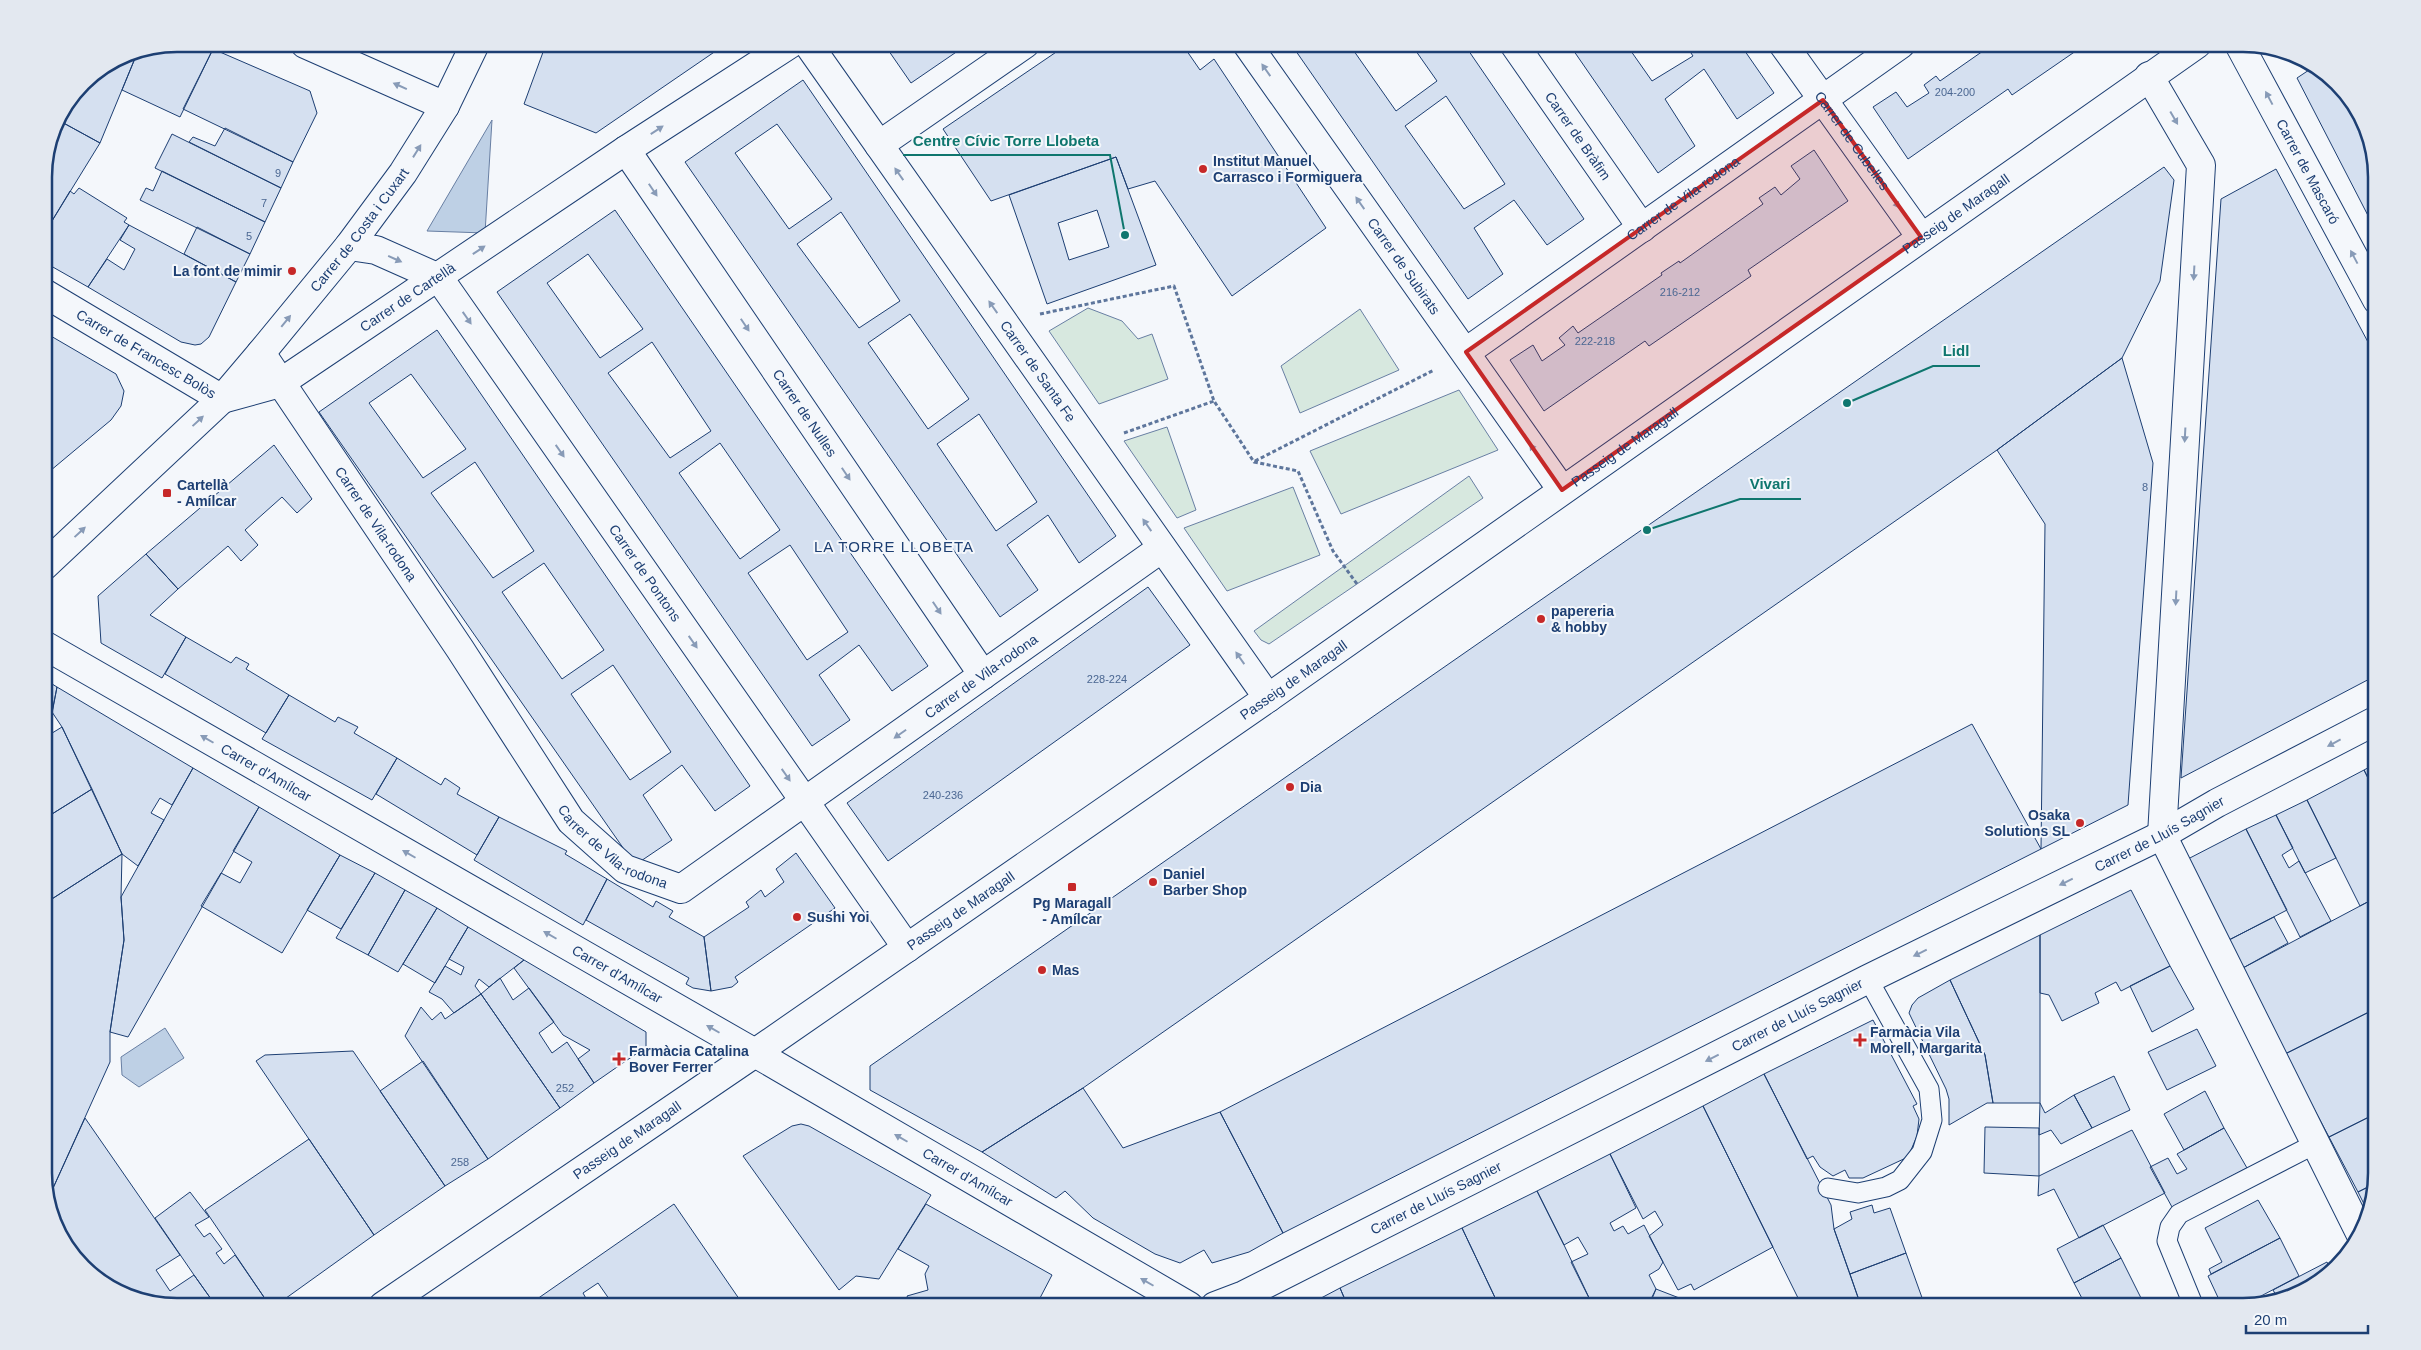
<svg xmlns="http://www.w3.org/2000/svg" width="2421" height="1350" viewBox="0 0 2421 1350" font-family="Helvetica,sans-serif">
	<rect width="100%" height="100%" fill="#f4f7fb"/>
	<path fill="#d7e8df" stroke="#687fa3" d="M1088 308 1122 321 1138 339 1152 334 1168 379 1099 404 1049 331Z
		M1360 309 1399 370 1300 413 1281 366Z
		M1459 390 1498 450 1341 514 1310 451Z
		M1167 427 1196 510 1177 518 1124 441Z
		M1469 476 1483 498 1269 644 1261 640 1254 631Z
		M1293 487 1320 555 1227 591 1184 528Z"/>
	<path fill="#bed0e5" stroke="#687fa3" d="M492 120 485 233 427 231Z
		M165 1028 184 1058 139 1087 122 1075 121 1057Z"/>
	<path fill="#d5e0f0" stroke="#1d3f73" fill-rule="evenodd" d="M177 44H201L213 49 180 117 122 90 138 51Z
		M546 44H726L596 133 524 104Z
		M884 44H968L911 83Z
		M1068 44H1182L1200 70 1214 59 1326 228 1232 296 1155 181 1128 189 1116 157 991 201 943 129Z
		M1291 44H1349L1396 111 1437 81 1411 44H1464L1584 219 1547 245 1514 200 1474 228 1503 274 1468 299ZM1446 96 1505 184 1464 209 1405 126Z
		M1569 44H1626L1652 81 1693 56 1685 44H1740L1774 93 1737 119 1704 69 1665 99 1695 146 1658 173Z
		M1829 44H1845L1835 51Z
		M1993 44H2086L2012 95 2008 89 1908 159 1873 107 1896 92 1907 107 1929 93 1924 85 1936 76 1940 81Z
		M213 49 310 91 317 113 293 162 183 109Z
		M138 51 100 143 58 120 83 83 126 54Z
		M2315 66 2359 110 2377 169V233L2297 78Z
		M803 80 1116 536 1079 563 1048 515 1007 545 1038 590 1000 617 685 162ZM777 124 832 199 789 229 735 153ZM841 212 900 301 859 328 797 244ZM910 314 969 399 928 429 868 343ZM979 414 1037 502 996 531 937 444Z
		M58 120 100 143 44 234V169L54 126Z
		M225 128 293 162 281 188 189 142 193 137 215 146Z
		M172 134 281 188 265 222 155 168Z
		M1814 150 1848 201 1748 270 1751 276 1649 346 1645 341 1544 411 1510 360 1533 345 1542 361 1565 345 1559 338 1573 326 1578 333 1662 275 1661 273 1679 261 1680 263 1763 204 1759 198 1775 187 1781 195 1800 179 1791 166Z
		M1116 157 1156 265 1047 304 1009 195ZM1097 210 1109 247 1069 260 1058 223Z
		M2164 167 2174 180 2160 281 2122 358 1997 450 1083 1088 982 1152 870 1090V1066Z
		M2276 169 2377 359V675L2181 778 2221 199Z
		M162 171 265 222 250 254 140 200 146 188 153 191Z
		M79 188 127 218 124 222 129 225 88 287 44 262V234L70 191 74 194Z
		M615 210 928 666 892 691 859 645 819 675 850 720 812 746 497 292ZM588 254 643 329 600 358 547 283ZM652 342 711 431 670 458 608 373ZM720 443 780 530 740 559 679 473ZM790 545 848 632 807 660 748 573Z
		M129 225 236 282 209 337 201 344 195 345 181 342 88 287 107 259 124 270 135 249 120 240Z
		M197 227 250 254 236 282 184 254Z
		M437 330 750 786 715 811 682 765 643 795 672 840 635 865 319 412ZM411 374 466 449 423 478 369 403ZM475 462 534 551 493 578 431 493ZM544 563 604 650 562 679 502 592ZM613 665 671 752 630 780 571 694Z
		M44 332 116 374 124 391 121 406 111 420 44 476Z
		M2122 358 2153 463 2128 805 2041 849 2045 524 1997 450Z
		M274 445 312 499 297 513 282 497 245 530 258 545 241 561 228 546 178 589 146 554Z
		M146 554 178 589 150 615 186 637 162 678 101 643 98 596Z
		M1148 587 1190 645 888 861 847 803Z
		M186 637 231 663 236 657 249 664 246 669 289 695 266 733 165 674Z
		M44 679 57 687 48 735 44 738Z
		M57 687 193 768 172 805 160 798 151 813 164 820 138 866 122 854 62 727 52 712Z
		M289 695 335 722 338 717 358 727 354 733 397 758 372 800 262 739Z
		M1972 724 2041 849 1283 1233 1220 1112Z
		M62 727 92 789 44 819V738Z
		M397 758 441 785 445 778 460 788 457 794 499 817 477 855 376 794Z
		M2377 763V796L2364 770Z
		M193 768 259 807 128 1037 110 1032 124 940 121 897Z
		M2364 770 2377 796V897L2360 906 2307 800Z
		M92 789 122 854 44 904V819Z
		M2307 800 2336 858 2305 873 2276 815Z
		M259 807 340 855 282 953 201 906 221 873 240 883 252 862 233 851Z
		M2276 815 2293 848 2282 855 2289 868 2299 861 2331 921 2300 937 2246 829Z
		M499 817 567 851 565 854 607 879 583 925 474 860Z
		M2246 829 2287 910 2227 941 2186 860Z
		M796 853 835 908 735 977 738 982 732 987 711 991 704 937 749 907 746 902 761 890 765 897 784 882 776 869Z
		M122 854 121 897 124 940 110 1032V1062L49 1197 44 1181V904Z
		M340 855 375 873 341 929 307 910Z
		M375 873 405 890 368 955 336 938Z
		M607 879 653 907 656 901 673 911 669 917 704 937 711 991 693 988 686 984 689 978 586 920Z
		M405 890 437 908 398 972 368 955Z
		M2131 890 2170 966 2121 991 2116 982 2095 993 2099 1003 2062 1021 2049 995 2040 993V935Z
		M2377 897V1008L2285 1054 2241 969Z
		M437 908 468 927 435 983 403 964Z
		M2274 917 2288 943 2241 969 2227 941Z
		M468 927 524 960 489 987 479 979 475 986 481 994 454 1013 442 999 429 992 445 966 461 975 464 967 449 959Z
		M2040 935V1103H1993L1985 1055 1950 980Z
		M524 960 646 1032V1047L594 1083 578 1059 590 1050 563 1035 514 968Z
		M2170 966 2194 1009 2152 1032 2130 986Z
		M500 978 513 1000 529 988 554 1022 539 1033 552 1053 567 1042 594 1083 560 1108 481 994Z
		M1950 980 1985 1055 1993 1103H1987L1949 1125V1099L1946 1089 1909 1013 1912 1005 1918 998Z
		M481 994 560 1108 488 1159 405 1036 421 1007 432 1020 441 1012 445 1019Z
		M2377 1008V1113L2329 1137 2285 1054Z
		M1873 1020 1917 1104 1913 1106 1919 1119 1917 1136 1908 1157 1863 1178H1849L1845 1170 1833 1176 1820 1167 1813 1156 1807 1159 1764 1074Z
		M2197 1029 2216 1066 2167 1090 2148 1052Z
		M353 1051 445 1186 374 1235 256 1061 265 1055Z
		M423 1061 488 1159 445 1186 380 1091Z
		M1764 1074 1831 1205 1834 1229 1861 1306H1802L1703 1106Z
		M2114 1076 2130 1110 2092 1128 2074 1095Z
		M1083 1088 1123 1148 1220 1112 1283 1233 1249 1252 1212 1263 1204 1250 1180 1263 1155 1254 1093 1218 1065 1191 1056 1198 982 1152Z
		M2205 1091 2224 1128 2184 1150 2164 1114Z
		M2074 1095 2092 1128 2061 1144 2051 1130 2039 1135 2040 1103 2045 1113Z
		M1703 1106 1773 1247 1694 1290 1691 1284 1678 1290 1649 1236 1663 1225 1655 1211 1643 1219 1610 1154Z
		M2377 1113V1173L2374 1184 2358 1192 2329 1137Z
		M85 1118 180 1255 156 1270 170 1291 194 1275 216 1306H177L111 1289 62 1240 49 1197Z
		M801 1124 809 1126 931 1195 879 1279 856 1276 839 1290 743 1156 792 1126Z
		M1985 1127 2039 1128V1176L1984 1173Z
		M2224 1128 2247 1168 2172 1207 2150 1167 2168 1158 2177 1174 2187 1169 2177 1154Z
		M2132 1130 2165 1193 2079 1238 2054 1189 2038 1196 2039 1176Z
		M309 1139 374 1235 275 1306H270L205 1210Z
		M1610 1154 1636 1208 1610 1223 1614 1231 1623 1226 1628 1234 1644 1225 1663 1262 1659 1269 1649 1275 1656 1289 1651 1299 1635 1306H1593L1571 1262 1588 1254 1578 1237 1564 1245 1537 1191Z
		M2374 1184 2367 1210 2358 1192Z
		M1537 1191 1564 1245 1593 1306H1499L1462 1228Z
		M190 1192 209 1217 195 1225 204 1237 210 1233 222 1249 216 1253 224 1264 235 1255 270 1306H216L194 1275 155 1218Z
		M2258 1200 2280 1238 2211 1274 2209 1269 2222 1262 2205 1228Z
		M674 1204 744 1306H614L598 1283 583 1293 588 1302 596 1299 601 1306H527Z
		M926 1204 1052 1275 1040 1298 1012 1306H911L907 1296 928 1290 925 1274 929 1266 898 1249Z
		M1872 1205 1874 1213 1890 1208 1906 1253 1850 1274 1834 1229 1852 1219 1850 1212Z
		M2103 1225 2121 1258 2074 1283 2057 1249Z
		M1462 1228 1499 1306H1418L1402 1299 1389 1306H1355L1346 1302 1340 1288Z
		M2280 1238 2299 1276 2242 1306H2222L2208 1276Z
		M1906 1253 1925 1306H1861L1850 1274Z
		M2121 1258 2141 1298 2125 1306H2086L2074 1283Z
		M2327 1262 2330 1269 2311 1288 2277 1297 2273 1290Z
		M1340 1288 1346 1302 1355 1306H1306Z
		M1656 1289 1700 1306H1649Z
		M2141 1298 2145 1306H2125Z
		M1402 1299 1418 1306H1389Z
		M2255 1300 2256 1303 2242 1306Z"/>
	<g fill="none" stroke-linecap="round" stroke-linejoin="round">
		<g stroke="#1d3f73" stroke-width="21">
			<path id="lane" d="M1828 1188 1858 1193 1886 1187 1900 1180 1922 1152 1932 1120 1929 1089 1868 979
				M2192 1302 2167 1241 2170 1227 2179 1214 2315 1144"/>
		</g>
		<g stroke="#1d3f73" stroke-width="30">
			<g id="street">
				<path d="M305 44 445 106"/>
				<path id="s1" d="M808 44 1268 698"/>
				<path id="s2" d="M1247 44 1562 490"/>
				<path id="s3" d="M1514 44 1642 228"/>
				<path id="s4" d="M1783 44 1921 237"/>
				<path id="s5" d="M2239 44 2377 300"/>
				<path d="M2149 76 2201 165 2162 835 2361 1235"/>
				<path d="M879 145 1025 44"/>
				<path id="s6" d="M626 150 983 675"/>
				<path id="s7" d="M349 246 376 250 439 278 907 948"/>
				<path id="s8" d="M44 293 222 399 280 383 626 150 790 44"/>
				<path id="s9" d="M1466 352 1901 44"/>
				<path id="s10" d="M261 353 460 649 571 821 625 869 681 889 1162 548"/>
				<path id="s11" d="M44 645 755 1053 1189 1306"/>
				<path id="s12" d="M1215 1306 1244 1295 1868 979 2162 835 2217 803 2377 720"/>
			</g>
		</g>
		<g stroke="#1d3f73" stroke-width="30">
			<g id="secondary">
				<path id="s13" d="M44 566 222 399 261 353 349 246 403 173 445 106 475 44"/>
				<path id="s14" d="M383 1306 755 1053 1268 698 2197 44"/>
			</g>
		</g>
		<path stroke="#5e769c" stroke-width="3" stroke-dasharray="4 2.5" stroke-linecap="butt" d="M1040 314 1174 286 1214 401 1254 462 1298 471 1333 551 1357 584
			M1124 433 1214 401
			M1255 461 1434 370"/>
		<use href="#lane" stroke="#f4f7fb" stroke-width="19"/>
		<use href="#street" stroke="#f4f7fb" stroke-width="28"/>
		<use href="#secondary" stroke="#f4f7fb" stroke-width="28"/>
	</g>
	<defs><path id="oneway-solid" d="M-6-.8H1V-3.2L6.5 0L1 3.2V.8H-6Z" transform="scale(1.25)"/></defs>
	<g fill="#889bb7">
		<use href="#oneway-solid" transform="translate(1266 70) rotate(-125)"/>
		<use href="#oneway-solid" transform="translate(400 86) rotate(-156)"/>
		<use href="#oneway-solid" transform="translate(2269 98) rotate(-118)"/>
		<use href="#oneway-solid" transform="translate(2174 118) rotate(60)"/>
		<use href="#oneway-solid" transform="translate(657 130) rotate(-33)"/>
		<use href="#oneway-solid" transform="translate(417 151) rotate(-58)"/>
		<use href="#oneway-solid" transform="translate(899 174) rotate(-125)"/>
		<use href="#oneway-solid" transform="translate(653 190) rotate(56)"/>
		<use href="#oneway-solid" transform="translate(1895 202) rotate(54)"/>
		<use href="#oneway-solid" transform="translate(1360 203) rotate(-125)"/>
		<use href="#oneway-solid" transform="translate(479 250) rotate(-34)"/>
		<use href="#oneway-solid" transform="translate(2354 257) rotate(-118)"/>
		<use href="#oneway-solid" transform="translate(395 259) rotate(24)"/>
		<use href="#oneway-solid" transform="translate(2194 273) rotate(93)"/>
		<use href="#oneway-solid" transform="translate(993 307) rotate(-125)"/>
		<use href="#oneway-solid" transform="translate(467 318) rotate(55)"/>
		<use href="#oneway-solid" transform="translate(286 321) rotate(-51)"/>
		<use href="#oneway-solid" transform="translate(745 325) rotate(56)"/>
		<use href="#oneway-solid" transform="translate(198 421) rotate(-43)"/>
		<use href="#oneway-solid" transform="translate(2185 435) rotate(93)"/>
		<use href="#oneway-solid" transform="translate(1534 450) rotate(-125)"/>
		<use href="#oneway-solid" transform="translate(560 451) rotate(55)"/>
		<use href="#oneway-solid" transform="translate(846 474) rotate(56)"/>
		<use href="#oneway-solid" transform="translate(1147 525) rotate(-125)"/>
		<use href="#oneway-solid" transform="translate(80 532) rotate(-43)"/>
		<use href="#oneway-solid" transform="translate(2176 598) rotate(93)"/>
		<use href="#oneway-solid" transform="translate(937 608) rotate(56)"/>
		<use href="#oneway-solid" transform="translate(693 642) rotate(55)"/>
		<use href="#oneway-solid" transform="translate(1240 658) rotate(-125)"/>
		<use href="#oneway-solid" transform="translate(900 734) rotate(145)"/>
		<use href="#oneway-solid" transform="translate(207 739) rotate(-150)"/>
		<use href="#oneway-solid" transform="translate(2334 743) rotate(152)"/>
		<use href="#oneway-solid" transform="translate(786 775) rotate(55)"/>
		<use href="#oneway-solid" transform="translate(409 854) rotate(-150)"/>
		<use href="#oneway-solid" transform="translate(2066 882) rotate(154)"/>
		<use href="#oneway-solid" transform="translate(550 935) rotate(-150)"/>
		<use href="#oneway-solid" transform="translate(1920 953) rotate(154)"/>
		<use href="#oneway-solid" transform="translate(713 1029) rotate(-150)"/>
		<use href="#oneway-solid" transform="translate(1712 1058) rotate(153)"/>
		<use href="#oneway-solid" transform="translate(901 1138) rotate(-150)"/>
		<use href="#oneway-solid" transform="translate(1147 1282) rotate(-150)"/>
	</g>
	<path fill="#c62828" fill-opacity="0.2" stroke="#c62828" stroke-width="4" stroke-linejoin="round" d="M1823 100 1921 237 1562 490 1466 352Z"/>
	<g fill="#c62828" stroke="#f4f7fb" stroke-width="2">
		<circle cx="1203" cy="169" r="5"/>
		<circle cx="292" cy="271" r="5"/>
		<rect x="162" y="488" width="10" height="10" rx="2.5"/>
		<circle cx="1541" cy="619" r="5"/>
		<circle cx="1290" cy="787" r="5"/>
		<circle cx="2080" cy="823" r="5"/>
		<circle cx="1153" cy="882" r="5"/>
		<rect x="1067" y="882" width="10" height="10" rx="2.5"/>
		<circle cx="797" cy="917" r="5"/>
		<circle cx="1042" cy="970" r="5"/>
		<path d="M1857.5 1032.5h5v5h5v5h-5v5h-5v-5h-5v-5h5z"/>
		<path d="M616.5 1051.5h5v5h5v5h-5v5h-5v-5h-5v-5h5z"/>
	</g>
	<g text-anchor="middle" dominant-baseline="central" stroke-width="4" stroke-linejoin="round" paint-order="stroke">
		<g font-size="11" fill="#4b6792">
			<text x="1955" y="92">204-200</text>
			<text x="278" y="173">9</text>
			<text x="264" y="203">7</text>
			<text x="249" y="236">5</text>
			<text x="1680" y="292">216-212</text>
			<text x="1595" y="341">222-218</text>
			<text x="2145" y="487">8</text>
			<text x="1107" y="679">228-224</text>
			<text x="943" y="795">240-236</text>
			<text x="565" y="1088">252</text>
			<text x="460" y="1162">258</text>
		</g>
		<g font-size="14" fill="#1d3f73" stroke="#f4f7fb">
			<text stroke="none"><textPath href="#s3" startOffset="112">Carrer de Bràfim</textPath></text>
			<text stroke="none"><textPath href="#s4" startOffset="119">Carrer de Cubelles</textPath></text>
			<text stroke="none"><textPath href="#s5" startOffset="145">Carrer de Mascaró</textPath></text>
			<text stroke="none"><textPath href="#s9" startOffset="266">Carrer de Vila-rodona</textPath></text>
			<text stroke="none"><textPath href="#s14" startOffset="1915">Passeig de Maragall</textPath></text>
			<text stroke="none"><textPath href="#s13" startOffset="462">Carrer de Costa i Cuxart</textPath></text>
			<text stroke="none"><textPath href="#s2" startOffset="272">Carrer de Subirats</textPath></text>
			<text stroke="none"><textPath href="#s8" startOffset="421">Carrer de Cartellà</textPath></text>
			<text stroke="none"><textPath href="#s8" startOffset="119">Carrer de Francesc Bolòs</textPath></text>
			<text stroke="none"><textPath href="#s1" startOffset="400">Carrer de Santa Fe</textPath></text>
			<text stroke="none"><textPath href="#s6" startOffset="318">Carrer de Nulles</textPath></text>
			<text stroke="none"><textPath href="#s14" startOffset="1510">Passeig de Maragall</textPath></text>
			<text stroke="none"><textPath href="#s10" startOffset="206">Carrer de Vila-rodona</textPath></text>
			<text stroke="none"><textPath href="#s7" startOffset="456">Carrer de Pontons</textPath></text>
			<text stroke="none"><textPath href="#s10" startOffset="1061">Carrer de Vila-rodona</textPath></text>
			<text stroke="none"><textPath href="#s14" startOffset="1105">Passeig de Maragall</textPath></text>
			<text stroke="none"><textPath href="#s11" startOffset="256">Carrer d'Amílcar</textPath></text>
			<text stroke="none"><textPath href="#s12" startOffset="1056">Carrer de Lluís Sagnier</textPath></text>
			<text stroke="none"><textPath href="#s10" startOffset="611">Carrer de Vila-rodona</textPath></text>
			<text stroke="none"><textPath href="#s14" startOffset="700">Passeig de Maragall</textPath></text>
			<text stroke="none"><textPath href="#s11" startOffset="661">Carrer d'Amílcar</textPath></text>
			<text stroke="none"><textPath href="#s12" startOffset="651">Carrer de Lluís Sagnier</textPath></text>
			<text stroke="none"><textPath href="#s14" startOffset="295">Passeig de Maragall</textPath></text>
			<text stroke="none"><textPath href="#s11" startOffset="1066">Carrer d'Amílcar</textPath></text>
			<text stroke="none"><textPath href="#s12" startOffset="246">Carrer de Lluís Sagnier</textPath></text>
		</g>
		<g font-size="14" font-weight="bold" fill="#1d3f73" stroke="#f4f7fb" text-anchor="start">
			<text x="1213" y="161">Institut Manuel<tspan x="1213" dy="16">Carrasco i Formiguera</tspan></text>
			<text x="282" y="271" text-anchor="end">La font de mimir</text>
			<text x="177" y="485">Cartellà<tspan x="177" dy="16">- Amílcar</tspan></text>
			<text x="1551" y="611">papereria<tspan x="1551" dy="16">&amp; hobby</tspan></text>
			<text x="1300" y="787">Dia</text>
			<text x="2070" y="815" text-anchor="end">Osaka<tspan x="2070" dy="16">Solutions SL</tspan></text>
			<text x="1163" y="874">Daniel<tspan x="1163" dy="16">Barber Shop</tspan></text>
			<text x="1072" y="903" text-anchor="middle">Pg Maragall<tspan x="1072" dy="16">- Amílcar</tspan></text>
			<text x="807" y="917">Sushi Yoi</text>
			<text x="1052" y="970">Mas</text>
			<text x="1870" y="1032">Farmàcia Vila<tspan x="1870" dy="16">Morell, Margarita</tspan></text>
			<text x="629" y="1051">Farmàcia Catalina<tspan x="629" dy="16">Bover Ferrer</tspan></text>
		</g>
		<g font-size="15" letter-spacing="1" fill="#1d3f73" stroke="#f4f7fb">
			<text x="894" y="546">LA TORRE LLOBETA</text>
		</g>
	</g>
	<path d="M0 0H2421V1350H0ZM177 52H2243A125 125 0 0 1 2368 177V1173A125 125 0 0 1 2243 1298H177A125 125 0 0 1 52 1173V177A125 125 0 0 1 177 52Z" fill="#e3e8f0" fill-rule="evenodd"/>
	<path fill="none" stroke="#1d3f73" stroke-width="2.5" d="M177 52H2243A125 125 0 0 1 2368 177V1173A125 125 0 0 1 2243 1298H177A125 125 0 0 1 52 1173V177A125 125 0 0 1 177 52Z"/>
	<path fill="none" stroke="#0f766e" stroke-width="2" d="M1125 235L1110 155H903M1847 403L1933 366H1980M1647 530L1740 499H1801"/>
	<g fill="#0f766e" stroke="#f4f7fb" stroke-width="2">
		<circle cx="1125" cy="235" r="5"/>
		<circle cx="1847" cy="403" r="5"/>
		<circle cx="1647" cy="530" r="5"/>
	</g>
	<g font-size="15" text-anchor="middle" font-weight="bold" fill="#0f766e" stroke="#f4f7fb" stroke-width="4" stroke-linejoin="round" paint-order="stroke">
		<text x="1006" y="146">Centre Cívic Torre Llobeta</text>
		<text x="1956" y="356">Lidl</text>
		<text x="1770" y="489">Vivari</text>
	</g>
	<path d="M2246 1325v8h122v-8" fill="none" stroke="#1d3f73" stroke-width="2.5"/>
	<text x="2254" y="1325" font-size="15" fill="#1d3f73" stroke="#f4f7fb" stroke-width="4" paint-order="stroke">20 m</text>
</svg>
